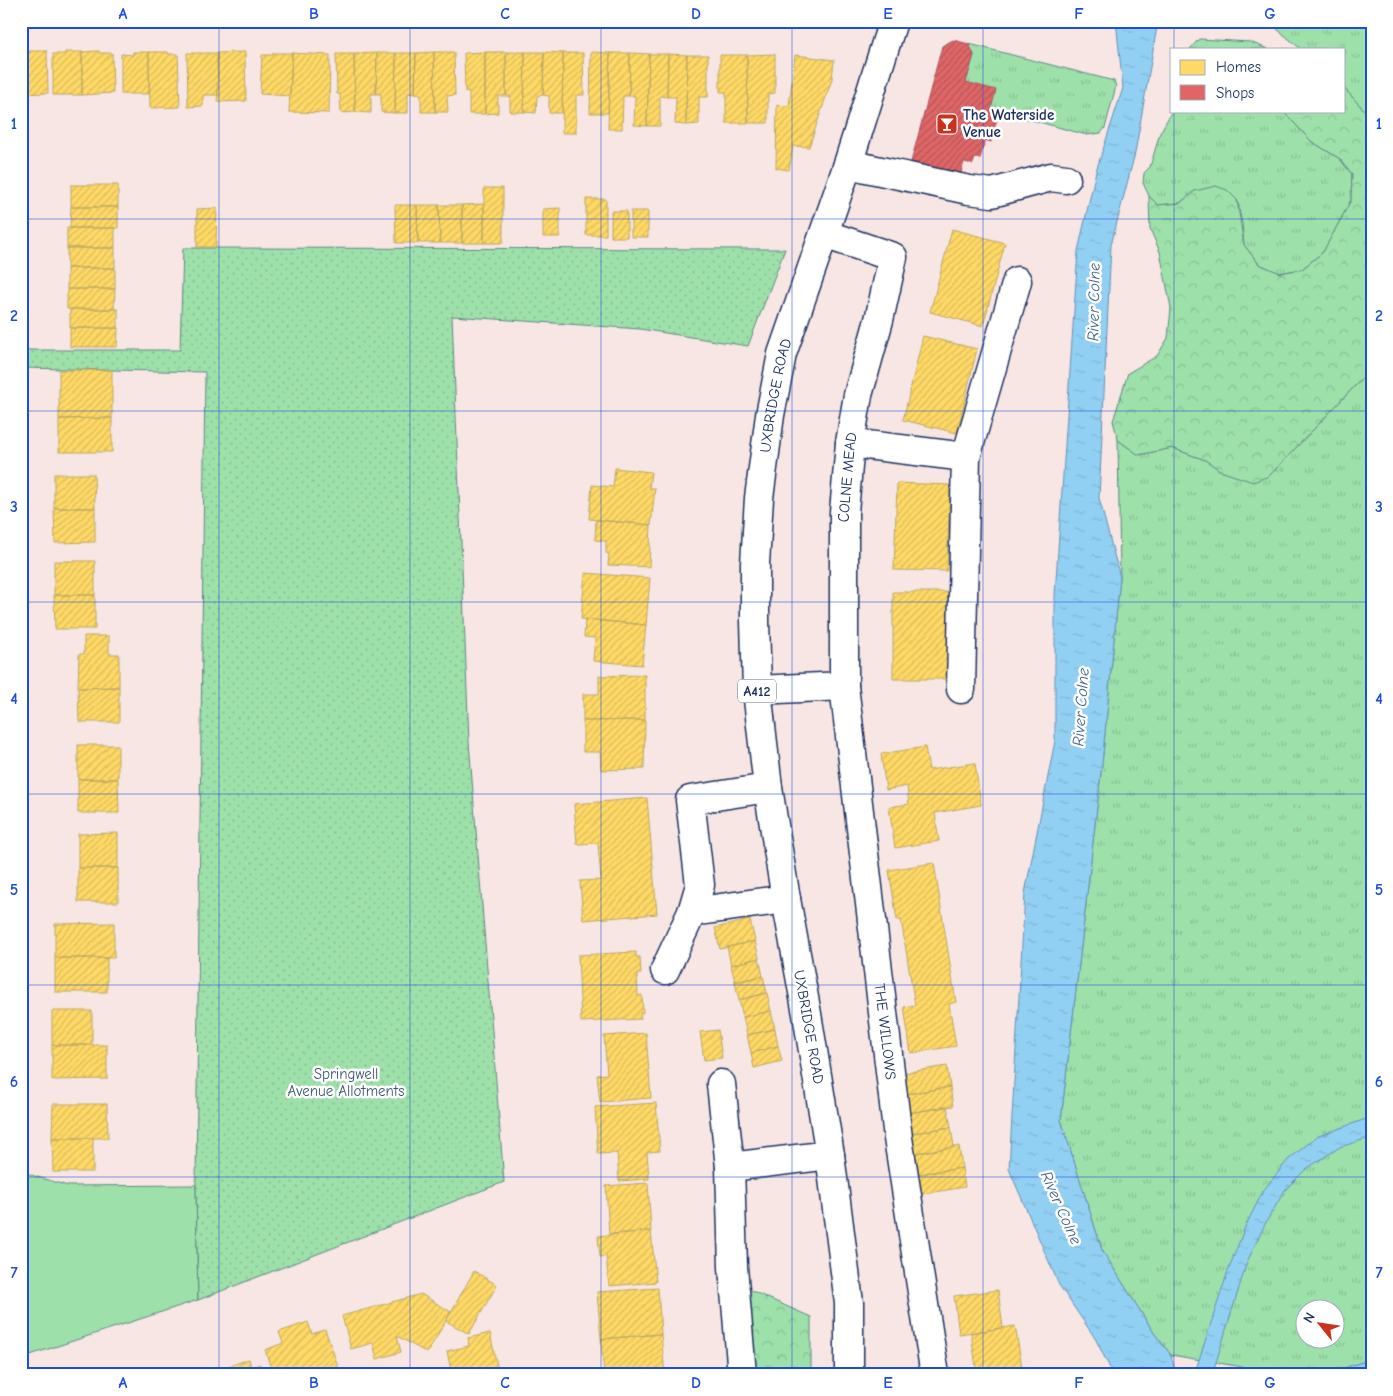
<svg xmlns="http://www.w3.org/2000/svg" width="1393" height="1396" viewBox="0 0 1393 1396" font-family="'Comic Neue',sans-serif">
	<defs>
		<pattern id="grass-tufts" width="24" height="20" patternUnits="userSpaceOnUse" patternTransform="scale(1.25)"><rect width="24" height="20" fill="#9ee0aa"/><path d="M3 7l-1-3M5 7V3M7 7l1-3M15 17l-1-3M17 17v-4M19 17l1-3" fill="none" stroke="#88c095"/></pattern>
		<pattern id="forest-crowns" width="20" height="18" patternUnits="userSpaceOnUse" patternTransform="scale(1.25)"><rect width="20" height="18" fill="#9ee0aa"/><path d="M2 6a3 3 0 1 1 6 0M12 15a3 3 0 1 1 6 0" fill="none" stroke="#88c095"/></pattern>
		<pattern id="garden-dots" width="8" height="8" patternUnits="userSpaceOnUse" patternTransform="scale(1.25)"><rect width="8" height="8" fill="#9ee0aa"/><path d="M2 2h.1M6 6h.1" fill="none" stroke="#88c095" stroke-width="1.8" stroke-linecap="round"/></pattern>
		<pattern id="water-ripples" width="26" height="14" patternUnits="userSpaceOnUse" patternTransform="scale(1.25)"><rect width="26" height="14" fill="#92d0f3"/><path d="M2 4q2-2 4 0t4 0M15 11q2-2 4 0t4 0" fill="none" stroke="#7db3d3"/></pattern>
		<pattern id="homes-hatch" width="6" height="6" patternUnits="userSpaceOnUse" patternTransform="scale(1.25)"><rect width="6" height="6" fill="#ffd966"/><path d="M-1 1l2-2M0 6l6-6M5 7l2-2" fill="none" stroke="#dabb5b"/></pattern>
		<pattern id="shops-hatch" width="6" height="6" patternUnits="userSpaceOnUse" patternTransform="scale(1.25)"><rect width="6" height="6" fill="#e06666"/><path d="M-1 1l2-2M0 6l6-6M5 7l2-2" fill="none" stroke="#b55457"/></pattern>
	</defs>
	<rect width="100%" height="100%" fill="#f7e6e3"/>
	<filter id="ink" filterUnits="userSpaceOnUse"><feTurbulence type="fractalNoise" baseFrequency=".02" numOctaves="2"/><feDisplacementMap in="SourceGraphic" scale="10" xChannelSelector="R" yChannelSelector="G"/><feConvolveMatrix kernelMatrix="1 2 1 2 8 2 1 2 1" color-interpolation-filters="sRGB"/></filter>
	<g filter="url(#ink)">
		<path fill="url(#grass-tufts)" stroke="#5c8884" fill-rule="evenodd" d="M1278 21H1372V116L1365 111 1344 88V49H1301L1277 29Z
			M969 44 1114 81 1116 86 1105 128 1101 133 1087 135 991 109 966 82 974 55Z
			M1172 111H1283L1311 141 1340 159 1352 174 1351 200 1335 231 1323 252 1302 269 1279 273 1259 264 1244 245 1242 223 1237 200 1195 191 1180 203 1158 205 1149 196 1143 183 1144 173 1150 167 1160 133Z
			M1372 368V1359L1322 1375H1290L1171 1355 1154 1333 1102 1250 1061 1120 1102 764 1120 577 1118 440 1139 455 1172 448 1206 460 1223 472 1269 476ZM1306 1308H1336V1338H1306Z"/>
		<path fill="url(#forest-crowns)" stroke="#5c8884" d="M1199 39 1250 42 1268 49H1190Z
			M1344 88 1365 111 1372 116V368L1269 476 1253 482 1223 472 1205 460 1172 448 1139 455 1118 440 1113 421 1128 373 1157 356 1168 338 1171 308 1160 252 1150 229 1149 196 1158 205 1180 203 1195 191 1216 186 1227 190 1237 200 1244 245 1259 264 1280 273 1302 269 1323 252 1351 200 1352 174 1340 159 1311 141 1283 111H1344Z
			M745 1288 811 1317V1375H752Z"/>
		<path fill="#9ee0aa" stroke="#5c8884" d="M21 1172 68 1186 196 1185 198 1300 21 1358Z"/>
		<path fill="url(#garden-dots)" stroke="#5c8884" d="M183 248 785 249 748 346 640 329 452 316 469 742 504 1182 198 1300 196 1185 205 372 21 368V350H180Z"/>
		<path fill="url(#water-ripples)" stroke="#6290b7" d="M1116 21H1158L1135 153 1111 245 1099 498 1120 577 1102 764 1061 1120 1102 1250 1154 1333 1171 1355 1176 1375H1112L1109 1366 1095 1338 1059 1285 1009 1169 1025 893 1055 741V595L1078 251 1096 171 1123 88Z
			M1372 1118V1137L1340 1147 1306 1169 1285 1190 1265 1224 1247 1262 1212 1375H1194L1228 1271 1245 1227 1263 1191 1288 1160 1316 1137 1363 1120Z
			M1372 1359V1375H1322Z"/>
		<path fill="url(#homes-hatch)" stroke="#bba664" d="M29 51H47L48 93 21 94V55L29 54Z
			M99 51V53H112L113 93 82 95V52Z
			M65 52H82V95H53V54H65Z
			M133 52H149V94H121V54L133 55Z
			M149 52H168V54H178L180 107 150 108Z
			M245 52 246 101 218 102 217 53Z
			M434 52 435 112H421V94H415L416 53Z
			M434 52H454L455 95 447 96 448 112H435Z
			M485 52V114H469V91L465 92 464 53Z
			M485 52H506V96H498V113L485 114Z
			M506 52H525L524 112H510V96H506Z
			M525 52H544L543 95 537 96 536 113 524 112Z
			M544 52 563 53 562 113H549V96L543 95Z
			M591 52 610 53 608 113H590Z
			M187 53H217L218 95H203V106L188 107Z
			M273 53H292L290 96 260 94 262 55H273Z
			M292 53 330 55 329 113 289 112Z
			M377 53 376 94H371V113L355 112 354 54Z
			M377 53H396L395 113 381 112V94H376Z
			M396 53H416L415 94 408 93V113H395Z
			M563 53H583L584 95H576V133H562Z
			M610 53H630L629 96H623L622 129H608Z
			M630 53 649 54 647 126 634 125 635 96H629Z
			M336 54H354L355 112 341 113 340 94H337Z
			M649 54H668L667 97 660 96V126H647Z
			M668 54 687 55 686 125 675 124 676 97H667Z
			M775 54V93L768 94V123H748L747 55Z
			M687 55H708V97H699V124L686 125Z
			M720 55H747L748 123H726V92H720Z
			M795 55 834 60 832 79 809 147 793 146 789 170 776 168 777 105 789 106Z
			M71 185H118V207H71Z
			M484 188H503V243H484Z
			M586 199H606V235H586Z
			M484 204V243H462V205Z
			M395 205H417L418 243H396Z
			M417 205H439L440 243H418Z
			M439 205H462V243H440Z
			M71 207H118V228H70Z
			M217 208 216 247H197V209Z
			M560 208V237H543V209Z
			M611 211H627V237H611Z
			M631 211H648V237H631Z
			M67 228H115V248H67Z
			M952 229 1005 243 983 326 930 312Z
			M67 248H115V268H67Z
			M67 268H115V289H67Z
			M67 289H115L114 309H67Z
			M70 309H118V328H70Z
			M70 328H118L117 347H70Z
			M923 336 977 349 957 433 903 420Z
			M59 370H112V418L59 419Z
			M112 418V452H59V419Z
			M615 468 651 472 649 488H655L651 525 589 519 592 485 613 487Z
			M54 474H94L95 508H54Z
			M897 483 950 485 947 571 894 570Z
			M54 508H95V542L55 543Z
			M596 520 651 525 649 567 608 565 609 554 606 553V541L595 540Z
			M54 561H95V595H54Z
			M585 573 650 578 646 625 581 619Z
			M893 592H948V679H893Z
			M54 595H95V629H55Z
			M585 619 646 625 642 665 593 661 595 638 584 637Z
			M84 636H109V654H119V687L78 688 79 654H84Z
			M645 675V720L583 721V694H599V676Z
			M119 687V722H79L78 688Z
			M645 720 644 769 601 770 600 752H583V721Z
			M78 745H118V779H78Z
			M925 747 929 770 975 763 981 805 935 813 939 841 895 848 889 807 909 804 907 786 886 790 881 754Z
			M78 779H118L119 813H78Z
			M647 798 657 914 583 920 580 881 601 880 598 843 577 844 574 804Z
			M118 833V868H78V834Z
			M934 863 956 1002 949 1004 956 1046 911 1053 904 1007 915 1005 901 920H897L889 870Z
			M78 868H118V902H78Z
			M750 920 755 941 720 949 715 928Z
			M114 923V958H55V924Z
			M755 941 759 958 731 965 727 947Z
			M636 952V957H640L641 974H637L638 996 642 995 643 1013H640L641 1019 581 1022 578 955Z
			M55 958H107V992H55Z
			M759 958 763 976 735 982 731 965Z
			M763 976 767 993 739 1000 735 982Z
			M767 993 771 1011 743 1017 739 1000Z
			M52 1011H92V1045H52Z
			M771 1011 775 1029 747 1035 743 1017Z
			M775 1029 778 1046 751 1053 747 1035Z
			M718 1030 722 1058 704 1060 700 1032Z
			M646 1033 651 1098 600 1102 597 1075 607 1074 604 1036Z
			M52 1045H107V1079L52 1080Z
			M778 1046 782 1061 754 1068 751 1053Z
			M947 1066 950 1087 906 1094 903 1073Z
			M950 1087 953 1106 909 1113 906 1094Z
			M656 1103 660 1151 647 1152 649 1179 619 1181 617 1153 598 1154 595 1107Z
			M53 1104H107L108 1138H52Z
			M947 1106 951 1127 907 1134 904 1114Z
			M951 1127 954 1147 911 1154 907 1134Z
			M52 1138H93V1172H53Z
			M959 1146 962 1168 919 1174 915 1153Z
			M962 1168 965 1187 922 1194 919 1174Z
			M648 1183 651 1231 609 1234 606 1186Z
			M651 1231 656 1282 609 1286 606 1256 600 1257 598 1236Z
			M474 1271 497 1285 469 1334 446 1321Z
			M658 1288 661 1334 601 1339 597 1292Z
			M998 1290 1003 1328 959 1334 954 1296Z
			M421 1294 451 1312 427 1353 397 1336 401 1352 377 1359 373 1343 351 1349 342 1316Z
			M308 1322 312 1334 325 1329 341 1375H273L265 1350 283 1343 279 1332Z
			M1015 1326 1022 1367 977 1374 971 1333Z
			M490 1333 499 1375H444V1373L451 1371 447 1351 469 1346 468 1338Z
			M661 1334 665 1375H604L601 1339Z
			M249 1359 251 1367 260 1364 264 1375H225L223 1368Z
			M1025 1367 1026 1375H987L986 1373Z"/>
		<path fill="url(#shops-hatch)" stroke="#a55664" d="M953 40 969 44 974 55 966 82 996 90 991 109 999 111 991 142 985 140 980 159 975 158 973 164 964 162 960 176 911 162 942 46Z"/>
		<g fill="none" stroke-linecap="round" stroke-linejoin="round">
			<g stroke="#1b2f5e" stroke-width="31">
				<g id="minor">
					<path d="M848 164 969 190 992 193 1051 177 1066 179"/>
					<path d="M850 443 966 457"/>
					<path id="s1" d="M844 686 898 1138 935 1375"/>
					<path d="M961 689 966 457 1017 281"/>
					<path id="s2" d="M757 690 844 686V512L850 443 858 395 879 320 893 257 824 234"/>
					<path d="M768 788 690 800 700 885 692 912 786 899"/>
					<path d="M665 970 692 912"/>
					<path d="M721 1084 730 1167"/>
					<path d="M742 1375 733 1267 730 1167 830 1155"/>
				</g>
			</g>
			<g stroke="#1b2f5e" stroke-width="31">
				<g id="major">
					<path id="s3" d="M849 1375V1303L830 1155 807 1014 786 899 768 788 757 690 755 621V564L759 498 770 415 782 354 848 164 893 21"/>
				</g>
			</g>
			<use href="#minor" stroke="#fff" stroke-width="28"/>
			<use href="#major" stroke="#fff" stroke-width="28"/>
		</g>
	</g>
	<path fill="none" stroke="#1d4ed8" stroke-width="1" stroke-opacity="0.55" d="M219 21V1375M410 21V1375M601 21V1375M792 21V1375M983 21V1375M1174 21V49M1174 111V1375M21 219H1372M21 411H1372M21 602H1372M21 794H1372M21 985H1372M21 1177H1372"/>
	<defs>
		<g id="bar-square" transform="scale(1.125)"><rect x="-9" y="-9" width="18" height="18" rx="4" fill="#c8321e" stroke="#fff"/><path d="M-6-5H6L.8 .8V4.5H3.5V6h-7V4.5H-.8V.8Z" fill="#fff"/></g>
	</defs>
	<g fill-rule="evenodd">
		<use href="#bar-square" x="947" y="124"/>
	</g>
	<g text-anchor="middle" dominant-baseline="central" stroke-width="5" stroke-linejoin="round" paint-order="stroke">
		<rect fill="#fff" stroke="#5f6d8e" stroke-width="1" x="738" y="679.5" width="38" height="23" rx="4"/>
		<g font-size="14" font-weight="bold" fill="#1b2f5e">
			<text x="757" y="691">A412</text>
		</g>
		<g font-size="15" font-weight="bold" fill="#1b2f5e" stroke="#fff" text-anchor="start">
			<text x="963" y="115">The Waterside<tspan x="963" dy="17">Venue</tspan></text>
		</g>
		<g font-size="15" fill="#1b2f5e" stroke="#fff">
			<text stroke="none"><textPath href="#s3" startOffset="988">UXBRIDGE ROAD</textPath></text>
			<text stroke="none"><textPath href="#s2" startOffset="296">COLNE MEAD</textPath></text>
			<text transform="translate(809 1027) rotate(80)">UXBRIDGE ROAD</text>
			<text stroke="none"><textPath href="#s1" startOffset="348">THE WILLOWS</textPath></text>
		</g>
		<g font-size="15" fill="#3c5b71" stroke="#fff">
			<text x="346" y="1074">Springwell<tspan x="346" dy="17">Avenue Allotments</tspan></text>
		</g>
		<g font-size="16" font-style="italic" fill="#3f5f8b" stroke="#fff">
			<text transform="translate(1094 302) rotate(-89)">River Colne</text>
			<text transform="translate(1081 707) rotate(-86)">River Colne</text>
			<text transform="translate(1061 1208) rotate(66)">River Colne</text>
		</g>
	</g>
	<rect width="1393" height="1396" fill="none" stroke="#fff" stroke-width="55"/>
	<rect x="1170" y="48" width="175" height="65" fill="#ffffff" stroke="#a4acbf"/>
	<rect x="1180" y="60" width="25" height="15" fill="#ffd966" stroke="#a4acbf"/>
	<text x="1216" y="72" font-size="15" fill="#1b2f5e">Homes</text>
	<rect x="1180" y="85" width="25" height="15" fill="#e06666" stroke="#a4acbf"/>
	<text x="1216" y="98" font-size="15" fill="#1b2f5e">Shops</text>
	<g transform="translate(1320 1324) rotate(300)"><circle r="24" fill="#ffffff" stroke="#a4acbf"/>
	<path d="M0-4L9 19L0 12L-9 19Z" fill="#c8321e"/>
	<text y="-8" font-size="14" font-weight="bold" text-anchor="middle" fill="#1b2f5e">N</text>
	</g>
	<rect x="28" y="28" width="1338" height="1340" fill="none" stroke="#1d4ed8" stroke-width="2"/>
	<g font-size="16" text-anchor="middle" font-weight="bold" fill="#1d4ed8">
		<text x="123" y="19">A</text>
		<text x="314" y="19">B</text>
		<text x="505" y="19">C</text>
		<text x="696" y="19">D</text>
		<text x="888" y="19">E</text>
		<text x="1079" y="19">F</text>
		<text x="1270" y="19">G</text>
		<text x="14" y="129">1</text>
		<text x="1379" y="129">1</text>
		<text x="14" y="321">2</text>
		<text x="1379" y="321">2</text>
		<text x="14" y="512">3</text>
		<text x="1379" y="512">3</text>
		<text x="14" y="704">4</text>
		<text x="1379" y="704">4</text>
		<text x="14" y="895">5</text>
		<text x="1379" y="895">5</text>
		<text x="14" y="1087">6</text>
		<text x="1379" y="1087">6</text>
		<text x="14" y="1278">7</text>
		<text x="1379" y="1278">7</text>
		<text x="123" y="1388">A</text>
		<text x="314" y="1388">B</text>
		<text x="505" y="1388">C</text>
		<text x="696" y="1388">D</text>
		<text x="888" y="1388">E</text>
		<text x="1079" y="1388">F</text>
		<text x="1270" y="1388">G</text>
	</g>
</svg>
